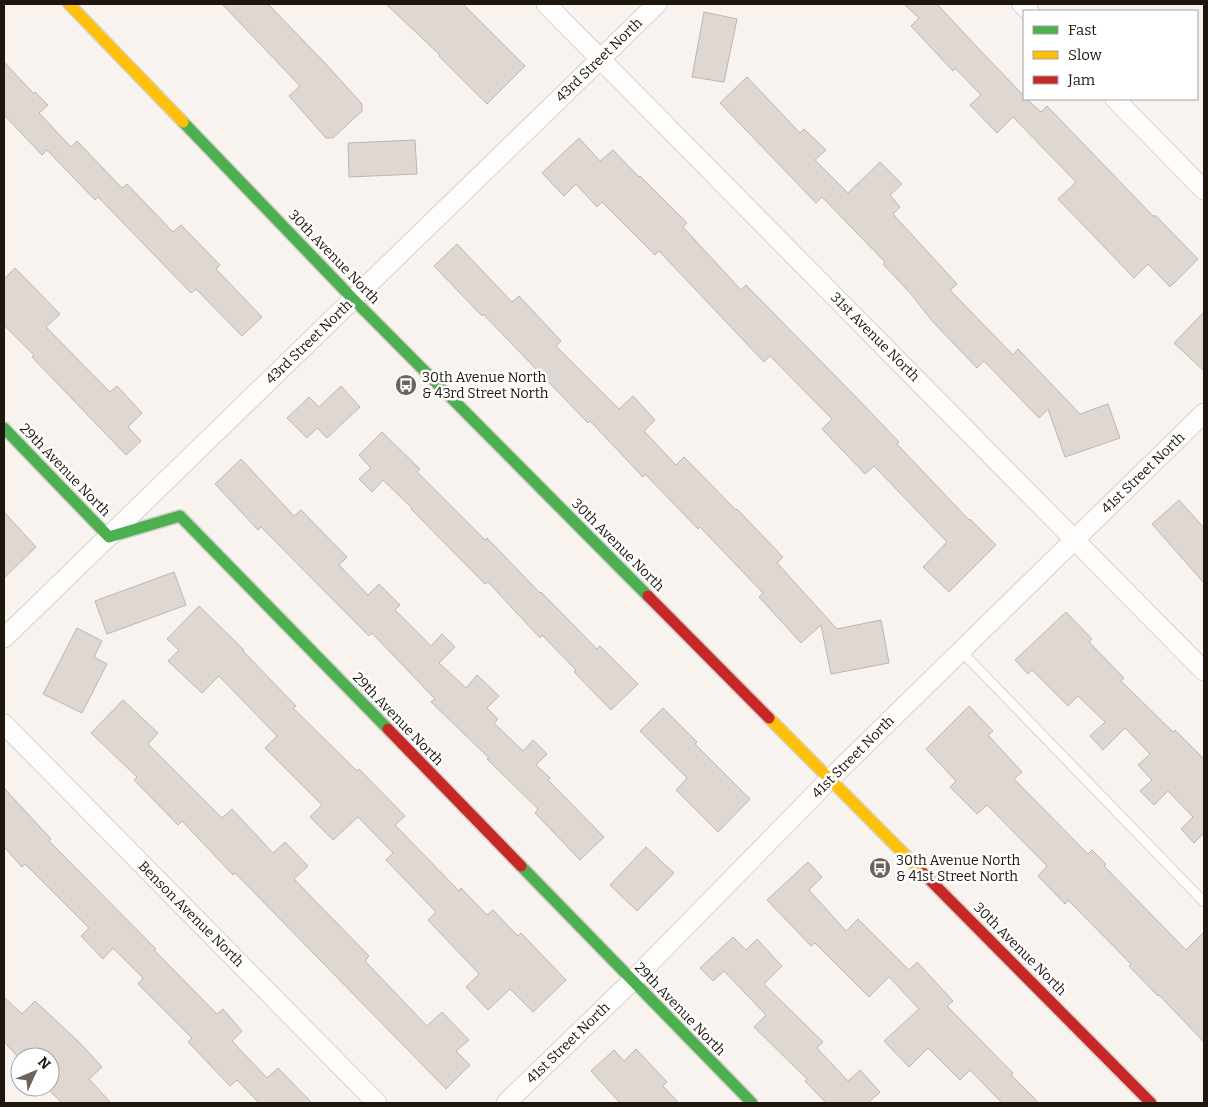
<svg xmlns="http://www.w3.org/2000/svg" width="1208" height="1107" viewBox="0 0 1208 1107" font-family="Bitter,serif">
	<rect width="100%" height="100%" fill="#f8f3ee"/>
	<path fill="#dfd8d2" stroke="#bdb6b0" d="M222 4H268L325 63 362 104V111L333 138H326L289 96 300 86Z
		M386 4H463L525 66 487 104 439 56 440 55Z
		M904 4H937L977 47 1024 96V99H1027L1041 112 1047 106 1154 217 1155 215 1198 259 1170 287 1148 264 1134 278 1058 199 1076 182 1013 117 997 133 970 105 981 95 955 68 953 71 911 26 919 18Z
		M704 12 737 19 724 82 692 77Z
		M4 62 34 94 35 92 48 105 39 113 71 147 77 141 122 188 127 184 173 232 181 225 220 265 216 269 262 317 242 336 196 289 191 293 98 197 95 200 47 150 42 155 4 115Z
		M747 77 800 133 804 129 826 150 815 160 848 193 880 162 902 184 890 195 900 207 893 214 957 284 950 290 1013 355 1018 349 1080 414 1108 404 1120 438 1065 457 1048 409 1039 418 984 361 977 368 933 322 911 294 883 264 885 262 822 197 816 203 720 103Z
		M579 138 600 161 613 150 639 177 640 176 687 223 683 227 741 290 746 285 800 340 856 397 899 442 897 444 969 520 970 519 996 545 949 592 923 567 947 542 874 466 865 474 822 429 832 419 770 356 764 362 659 251 655 255 602 202 597 207 576 184 564 196 542 173Z
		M415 140 417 174 349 177 348 143Z
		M457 244 512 302 519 296 561 341 556 346 619 409 633 396 655 420 644 431 676 465 684 457 736 510 737 509 783 557 777 563 837 629 881 620 889 663 831 674 821 625 801 643 759 597 763 593 700 527 698 529 645 474 643 477 590 421 588 423 483 314 482 316 434 266Z
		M15 268 60 314 46 327 110 392 117 386 142 413 128 427 141 441 126 455 32 357 34 355 4 325V279Z
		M1204 312V371L1174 343Z
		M341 386 360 407 327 438 317 428 307 438 287 418 309 397 319 407Z
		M382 432 420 469 417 472 485 540 487 538 540 593 541 592 597 649 600 646 638 684 611 710 574 672 576 670 542 635 540 638 488 582 485 584 411 509 412 508 383 480 372 492 359 479 371 468 359 455Z
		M241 459 294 516 301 510 347 557 339 565 368 595 379 584 400 605 395 610 431 646 442 634 455 647 439 663 466 688 477 675 499 696 487 708 498 719 494 723 523 751 533 740 547 754 536 765 550 778 548 780 604 837 580 860 535 813 538 809 487 759 489 758 431 702 435 699 372 633 369 636 261 527 258 530 215 484Z
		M1179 500 1204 528V583L1152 524Z
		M4 512 36 547 4 578Z
		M174 572 186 605 107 634 95 601Z
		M199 606 244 650 243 651 296 706 293 708 357 771 359 769 405 816 395 825 459 891 461 888 487 915 493 910 518 936 521 933 566 980 533 1012 510 989 488 1010 466 987 479 974 428 920 436 912 386 860 393 853 358 817 333 840 310 817 322 805 265 748 277 736 219 676 202 693 168 661 179 650 167 639Z
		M1066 612 1092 639 1089 642 1124 678 1121 681 1173 732 1175 730 1204 759V833L1194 843 1181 829 1193 817 1168 791 1154 805 1140 791 1152 780 1138 765 1150 754 1125 728 1103 750 1090 736 1105 722 1078 696 1068 706 1032 670 1028 674 1015 660Z
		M77 628 102 641 94 657 107 664 82 713 43 694Z
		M123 700 158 733 148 744 222 818 232 809 273 853 285 842 308 866 294 879 369 956 365 961 427 1026 442 1012 469 1040 456 1051 470 1065 446 1089 235 873 233 875 182 821 178 825 134 780 137 777 91 733Z
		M969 706 993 731 988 735 1022 772 1014 779 1088 854 1092 850 1106 864 1104 866 1186 950 1204 932V1042L1159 995 1158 996 1129 966 1131 964 1068 900 1065 904 1038 876 1047 866 987 805 977 814 950 787 956 781 926 749Z
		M663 708 697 742 695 744 750 799 718 832 676 790 687 778 640 731Z
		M4 788 51 839 49 841 156 949 154 950 217 1014 223 1009 242 1031 232 1041 267 1078 278 1068 312 1103H259L237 1080 230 1086 188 1042 192 1038 138 984 143 978 113 948 103 959 81 936 89 928 25 864 22 867 4 847Z
		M646 847 674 873 637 911 610 885Z
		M808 862 822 877 809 890 846 931 858 919 909 970 917 962 953 1001 947 1006 1013 1073 1011 1075 1039 1103H1002L970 1070 960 1080 928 1048 909 1067 884 1041 919 1009 889 977 869 997 815 943 811 946 767 900Z
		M733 937 746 950 757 939 782 966 764 984 823 1042 817 1048 848 1081 860 1070 880 1092 868 1103H826L805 1081 807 1079 754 1027 766 1015 724 971 713 981 700 968Z
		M4 997 22 1014 35 1001 80 1043 102 1067 89 1079 111 1103H62L46 1087H50V1057H20V1059L4 1042Z
		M636 1049 667 1082 663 1086 679 1103H620L591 1071 614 1050 624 1061Z"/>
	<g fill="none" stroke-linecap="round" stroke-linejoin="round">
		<g stroke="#d7d0ca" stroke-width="11">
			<path id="lane" d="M961 651 1204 902"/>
		</g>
		<g stroke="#d7d0ca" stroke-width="21">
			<path id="street" d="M546 4 1204 671
				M1022 4 1029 11
				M1115 99 1204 190
				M4 638 657 4
				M4 724 377 1103
				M506 1103 632 981 830 779 1204 413"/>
		</g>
		<g stroke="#d7d0ca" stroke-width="14">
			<path id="fast" d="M183 122 353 299 648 596
				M4 428 109 537 180 516 388 729
				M521 866 752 1103"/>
		</g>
		<g stroke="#d7d0ca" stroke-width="14">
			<path id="slow" d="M69 4 183 122
				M769 718 923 873"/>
		</g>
		<g stroke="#d7d0ca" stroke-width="14">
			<path id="jam" d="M648 596 769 718
				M388 729 521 866
				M923 873 1151 1103"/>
		</g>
		<use href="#lane" stroke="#fefdfc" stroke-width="9"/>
		<use href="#street" stroke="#fefdfc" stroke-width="19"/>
		<use href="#fast" stroke="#4caf50" stroke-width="11"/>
		<use href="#slow" stroke="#ffc107" stroke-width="11"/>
		<use href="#jam" stroke="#c62828" stroke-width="11"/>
	</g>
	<defs>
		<g id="bus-disc" transform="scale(1.125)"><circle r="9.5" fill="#6b635c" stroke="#fff"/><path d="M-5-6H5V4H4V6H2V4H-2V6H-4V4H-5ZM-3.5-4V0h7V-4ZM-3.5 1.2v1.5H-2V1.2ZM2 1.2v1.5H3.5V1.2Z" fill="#fff"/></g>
	</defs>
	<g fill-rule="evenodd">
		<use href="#bus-disc" x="406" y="385"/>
		<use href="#bus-disc" x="880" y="868"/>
	</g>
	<g text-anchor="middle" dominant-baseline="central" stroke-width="5" stroke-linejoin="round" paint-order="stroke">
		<g font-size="14" fill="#1f160d" stroke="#fff">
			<text transform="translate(599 60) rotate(-44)">43rd Street North</text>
			<text transform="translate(334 257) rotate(46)">30th Avenue North</text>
			<text transform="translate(875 337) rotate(45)">31st Avenue North</text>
			<text transform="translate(309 342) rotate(-44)">43rd Street North</text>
			<text transform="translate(65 470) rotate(46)">29th Avenue North</text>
			<text transform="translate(1143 473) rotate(-44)">41st Street North</text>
			<text transform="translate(618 545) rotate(45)">30th Avenue North</text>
			<text transform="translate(398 719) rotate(46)">29th Avenue North</text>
			<text transform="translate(853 757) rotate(-45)">41st Street North</text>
			<text transform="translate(191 914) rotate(45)">Benson Avenue North</text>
			<text transform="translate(1020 949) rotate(45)">30th Avenue North</text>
			<text transform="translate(680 1009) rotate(46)">29th Avenue North</text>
			<text transform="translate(568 1043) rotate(-44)">41st Street North</text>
		</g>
		<g font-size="14" fill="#1f160d" stroke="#fff" text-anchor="start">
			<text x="422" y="377">30th Avenue North<tspan x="422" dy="16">&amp; 43rd Street North</tspan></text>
			<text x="896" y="860">30th Avenue North<tspan x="896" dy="16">&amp; 41st Street North</tspan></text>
		</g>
	</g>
	<rect width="1208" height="1107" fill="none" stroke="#1f160d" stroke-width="10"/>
	<rect x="1023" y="10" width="175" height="90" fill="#ffffff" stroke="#a5a29e"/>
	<rect x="1033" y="26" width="25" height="8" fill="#4caf50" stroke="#a5a29e"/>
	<text x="1068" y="35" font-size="15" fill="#1f160d">Fast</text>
	<rect x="1033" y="51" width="25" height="8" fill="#ffc107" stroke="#a5a29e"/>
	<text x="1068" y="60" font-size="15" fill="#1f160d">Slow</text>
	<rect x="1033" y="76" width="25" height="8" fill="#c62828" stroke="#a5a29e"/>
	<text x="1068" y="85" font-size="15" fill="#1f160d">Jam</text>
	<g transform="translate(35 1072) rotate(46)"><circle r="24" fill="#ffffff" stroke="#a5a29e"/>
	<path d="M0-4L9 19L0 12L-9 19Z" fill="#6b635c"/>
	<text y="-8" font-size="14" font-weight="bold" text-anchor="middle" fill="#1f160d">N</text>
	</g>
</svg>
